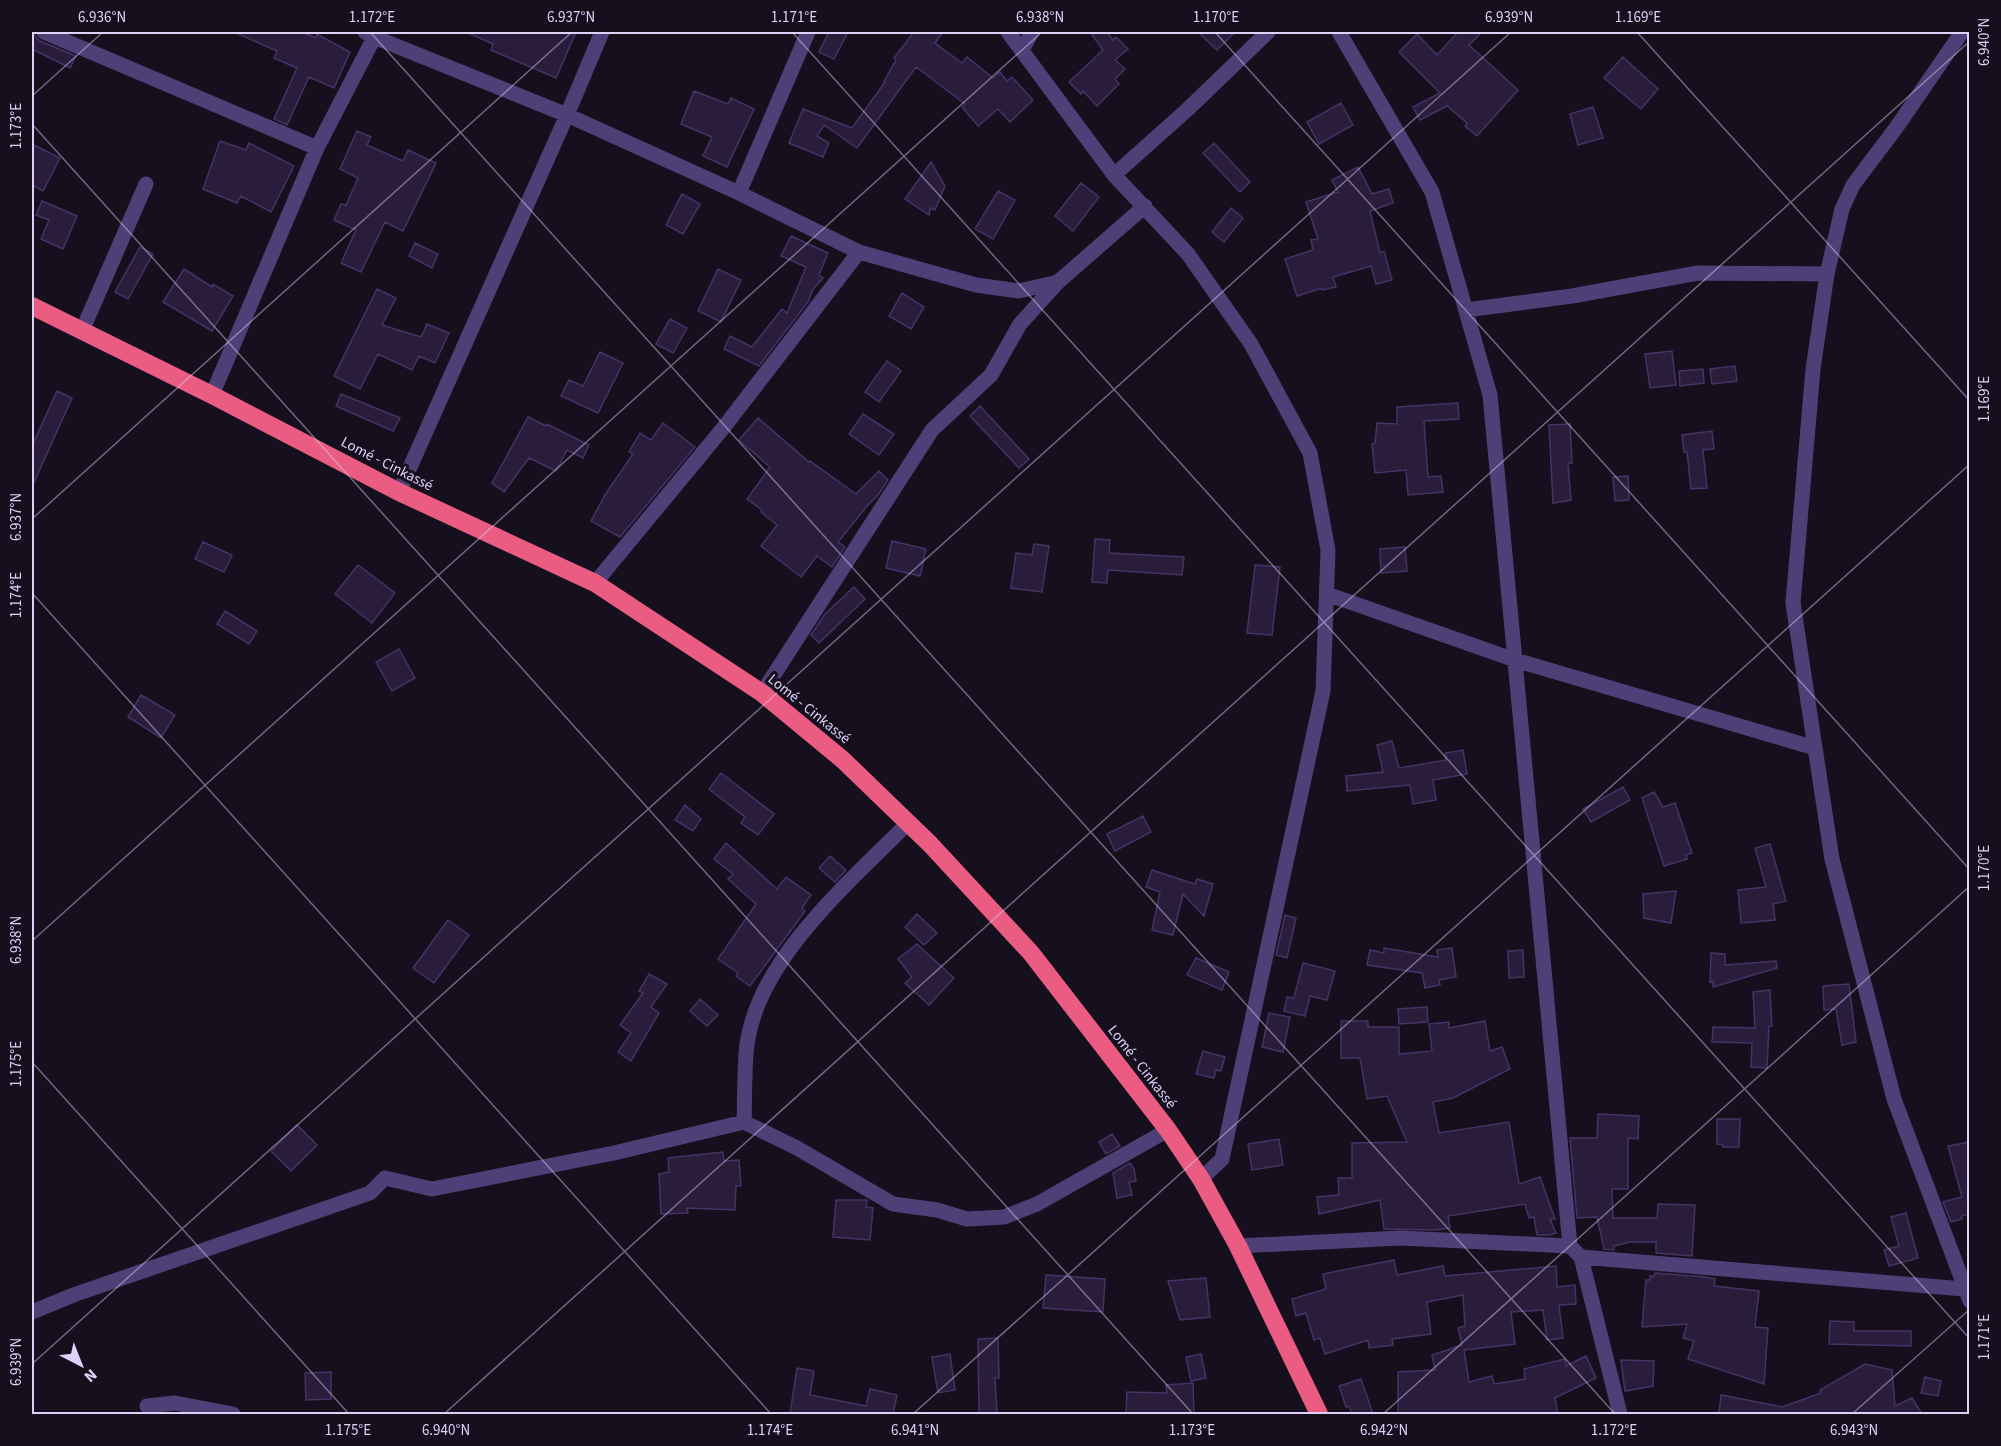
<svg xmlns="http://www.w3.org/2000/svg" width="2001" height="1446" viewBox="0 0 2001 1446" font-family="'Source Sans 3',sans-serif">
	<rect width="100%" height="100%" fill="#150f1e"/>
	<path fill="#2a1d3c" stroke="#473265" stroke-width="1.5" d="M234 32H302L316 38 317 34 350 52 334 88 309 77 287 125 274 119 297 68 274 58 277 51Z
		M466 32H576L556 78 491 50 493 44Z
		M829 32H848L834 59 819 52Z
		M914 32H943L935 43 962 63 967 57 993 78 1000 72 1007 81 1012 77 1033 100 1010 122 998 109 978 126 962 107 965 104 916 67 857 148 824 125 817 136 829 143 823 157 789 143 803 109 852 128 885 82 884 81 896 60 894 58Z
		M1090 32H1107L1113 40 1116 37 1128 49 1115 60 1125 69 1115 79 1119 84 1097 106 1083 91 1081 94 1069 82 1103 50Z
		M1198 32H1235L1217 50Z
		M1458 32H1482L1469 45 1518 90 1477 136 1465 126 1467 123 1447 106 1420 120 1413 107 1440 93 1399 52 1417 34 1437 55Z
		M32 33 40 41 76 56 70 68 32 49Z
		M1623 57 1658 89 1641 109 1604 78Z
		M694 91 728 104 731 98 754 109 727 167 703 156 712 137 681 124Z
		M1341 103 1353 125 1319 144 1307 122Z
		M1593 107 1603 138 1578 145 1570 114Z
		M357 131 371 137 367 145 403 161 408 150 436 163 403 231 385 222 361 272 341 263 356 230 334 220 341 204 346 205 358 178 340 169Z
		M220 141 246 150 249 143 294 166 271 212 241 196 237 203 203 189Z
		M1214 143 1250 182 1240 192 1203 153Z
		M32 144 60 158 43 191 32 185Z
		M931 162 945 186 935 210 930 208 929 215 905 199Z
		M1358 167 1372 194 1389 189 1393 203 1370 211 1380 253 1384 251 1392 280 1376 284 1371 266 1333 277 1336 287 1322 290V288L1297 296 1285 259 1313 250 1311 240 1318 239 1306 202 1338 192 1332 180Z
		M1081 183 1099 197 1073 231 1055 216Z
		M998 191 1015 200 993 239 975 229Z
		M682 194 700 204 683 234 666 225Z
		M42 201 77 216 63 249 41 239 49 220 36 215Z
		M1231 208 1243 218 1224 242 1212 232Z
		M791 236 828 253 819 275 823 278 813 289 808 302 759 366 724 349 730 336 752 347 782 309 787 313 806 267 781 256Z
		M415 243 438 254 432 268 409 256Z
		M140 247 153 254 128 299 115 292Z
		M184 269 212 287 213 284 233 296 212 331 163 302Z
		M718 269 741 280 721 322 698 311Z
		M377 289 396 298 382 325 421 337 427 324 449 333 435 363 419 356 412 370 378 354 360 389 334 376Z
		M902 293 924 307 911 329 889 316Z
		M670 319 687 328 673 353 656 344Z
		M1672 351 1676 385 1650 388 1645 354Z
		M600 352 623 363 598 413 561 396 569 380 583 386Z
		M887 361 901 371 879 402 865 392Z
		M1735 366 1737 381 1712 384 1710 369Z
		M1703 369 1704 383 1680 386 1679 371Z
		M57 391 72 398 32 487V446Z
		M341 394 400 418 393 431 336 406Z
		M1458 403 1459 419 1424 421 1428 477 1441 476 1443 492 1408 495 1406 470 1375 473 1372 444 1375 443 1377 423 1397 424V407Z
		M980 406 1029 459 1019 468 970 416Z
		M863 414 894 434 879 455 849 434Z
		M528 417 546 426 547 424 589 445 583 458 567 450 556 471 529 458 504 492 492 483Z
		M758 418 809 462 810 461 856 494 879 471 888 480 878 495 867 506 838 542 845 547 832 567 817 556 801 577 761 546 777 525 761 512 762 510 747 499 770 467 739 440Z
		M663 423 695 447 620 537 591 521 605 495 633 454 629 452 640 433 651 440Z
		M1570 424 1572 463H1568L1571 500 1553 503 1549 425Z
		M1712 431 1714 449 1703 450 1707 488 1691 489 1687 452H1684L1682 435Z
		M1628 476 1629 500 1615 501 1613 477Z
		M1095 539 1110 540 1109 553 1184 557 1182 575 1108 570 1107 583 1092 582Z
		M892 541 926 549 920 576 886 568Z
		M203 542 232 555 224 572 195 559Z
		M1034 544 1049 546 1042 592 1011 588 1016 553 1032 555Z
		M1405 547 1407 571 1381 573 1380 549Z
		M358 565 395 593 372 623 335 594Z
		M1255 565 1280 567 1272 635 1247 633Z
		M854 587 865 599 819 643 811 635 825 614Z
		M225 611 257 631 249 644 217 624Z
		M399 649 415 678 392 691 376 662Z
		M141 695 175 715 161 738 128 717Z
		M1392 741 1399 768 1446 760 1445 753 1463 750 1467 774 1433 780 1436 800 1413 804 1410 785 1347 791 1346 776 1383 772 1377 745Z
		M721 773 774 814 758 835 741 823 745 817 709 789Z
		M1623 787 1630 800 1591 822 1583 809Z
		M1654 792 1663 807 1675 803 1692 853 1686 855 1687 859 1664 866 1642 798Z
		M685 805 701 819 693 831 675 820Z
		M1143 816 1151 832 1115 851 1107 834Z
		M726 843 777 889 786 877 811 895 802 908 805 911 750 986 736 976 738 973 718 959 756 904 728 879 733 874 714 859Z
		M1770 844 1786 901 1773 904 1775 920 1741 923 1738 890 1766 887 1755 848Z
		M830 856 846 870 835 882 819 868Z
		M1152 870 1195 884 1197 879 1213 884 1204 916 1183 894 1173 935 1152 930 1160 892 1146 887Z
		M1676 891 1671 923 1644 918 1643 894Z
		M917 914 937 933 924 945 905 927Z
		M1285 915 1296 918 1287 958 1276 955Z
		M448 920 469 935 434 983 413 968Z
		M917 944 954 978 929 1005 905 983 912 977 898 959Z
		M1384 948 1438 957 1437 950 1452 948 1456 977 1439 980 1440 985 1425 988 1422 973 1367 965 1370 950 1384 953Z
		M1523 950 1524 977 1509 978 1508 951Z
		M1711 953 1725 954V965L1776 961 1777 968 1713 987V981L1710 982Z
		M1196 958 1229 972 1222 990 1187 975Z
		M1303 963 1335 971 1327 1000 1310 996 1305 1016 1284 1011 1287 997 1294 998Z
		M649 974 667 984 651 1007 659 1013 631 1061 618 1052 631 1033 620 1025 643 993 639 991Z
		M1849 984 1856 1042 1842 1045 1836 1009 1824 1010 1823 986Z
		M1770 990 1772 1026H1769L1767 1068 1751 1067 1752 1043 1712 1042 1713 1027 1755 1028 1753 992Z
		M700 999 718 1015 707 1026 690 1011Z
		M1427 1007 1428 1022 1399 1024 1398 1009Z
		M1269 1013 1290 1017 1283 1052 1262 1047Z
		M1341 1021H1368V1027H1399V1054L1432 1051 1429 1024 1449 1022V1028L1485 1021 1490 1051 1502 1047 1510 1069 1453 1098 1433 1102 1439 1133 1509 1122 1519 1184 1540 1177 1555 1219H1550L1556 1233 1550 1235H1537L1534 1217 1529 1218 1525 1204 1448 1216 1450 1228 1435 1230 1384 1229 1380 1200 1319 1214 1317 1197 1339 1195 1338 1178H1352V1143L1407 1142 1387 1096 1367 1099 1360 1058H1341Z
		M1203 1051 1225 1057 1221 1071 1216 1070 1214 1078 1196 1074Z
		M1598 1114 1639 1116 1638 1139 1628 1138V1189H1612L1613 1218H1657L1658 1204 1695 1205 1692 1256 1656 1253V1242H1630L1614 1246V1250L1604 1249 1597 1217 1577 1218 1570 1138H1597Z
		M1717 1119H1740L1739 1147H1723V1145L1717 1144Z
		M297 1125 317 1145 291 1171 271 1151Z
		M1112 1134 1120 1146 1106 1154 1099 1142Z
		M1279 1139 1283 1165 1252 1170 1248 1144Z
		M1970 1142V1214L1961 1216 1962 1219 1951 1222 1943 1202 1962 1197 1948 1146Z
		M723 1152 724 1161 739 1160 741 1186H736L735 1210 687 1208 688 1213 661 1214 659 1174 669 1172 668 1158Z
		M1130 1163 1134 1169 1136 1181 1129 1182 1132 1195 1117 1198 1113 1173Z
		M836 1200H867L866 1207 873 1208 870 1240 833 1237Z
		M1906 1213 1918 1258 1889 1266 1884 1250 1899 1246 1891 1217Z
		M1394 1260 1397 1275 1443 1266 1445 1276 1556 1266 1557 1287 1575 1285 1576 1304 1559 1305 1563 1338 1547 1340 1543 1310 1511 1312 1515 1344 1464 1350 1469 1382 1492 1376 1494 1384 1525 1379 1524 1369 1565 1359 1566 1366 1586 1356 1596 1378 1555 1398 1558 1414H1398V1372L1435 1370 1432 1355 1462 1345 1458 1328 1465 1326 1463 1295 1427 1302 1431 1334 1392 1339 1393 1345 1369 1348 1368 1340 1325 1354 1320 1338 1314 1340 1306 1313 1296 1316 1292 1299 1326 1289 1323 1274Z
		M1655 1273 1705 1277 1715 1279 1714 1286 1759 1291 1755 1327 1768 1328 1764 1384 1688 1359 1694 1341 1683 1338 1687 1324 1642 1327 1646 1280H1650V1276H1654Z
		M1046 1275 1105 1279 1103 1312 1043 1308Z
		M1206 1278 1210 1317 1180 1320 1168 1281Z
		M1830 1321 1854 1322V1331H1911V1346L1829 1344Z
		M998 1338 999 1378H995L997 1414H979L978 1339Z
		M950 1354 955 1390 938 1393 932 1357Z
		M1201 1354 1206 1378 1191 1381 1186 1357Z
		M1621 1360 1654 1361 1653 1386 1625 1391Z
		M1865 1364 1892 1370 1895 1406 1912 1398 1922 1414H1719L1721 1395 1782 1407 1821 1393 1820 1390Z
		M797 1368 814 1371 810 1395 866 1406 870 1389 897 1395 893 1414H790Z
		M331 1372V1399L306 1400 305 1373Z
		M1925 1377 1941 1381 1938 1396 1921 1393Z
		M1361 1379 1373 1414H1352L1349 1406 1346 1407 1339 1386Z
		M1193 1383 1194 1414H1126L1127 1392 1167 1393 1166 1385Z"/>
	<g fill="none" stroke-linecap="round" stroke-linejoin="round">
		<path stroke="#4e4077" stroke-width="15" d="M44 32 317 148
			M365 32 374 37 567 115 739 193 859 252 976 285 1019 291 1058 282
			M1008 32 1114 175 1188 254 1251 344 1310 453 1328 550 1323 691 1222 1159 1201 1179
			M1339 32 1432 192 1490 395 1570 1246
			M1962 32 1896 128 1853 185 1842 209 1827 274 1813 369 1793 603 1832 859 1894 1099 1970 1301
			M1022 50 1032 32
			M1114 175 1188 109 1268 32
			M739 193 808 32
			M1466 310 1572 296 1698 273 1827 274
			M82 331 146 184
			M212 395 317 148 377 32
			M399 492 567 115 602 32
			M595 583 724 427 859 252
			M1327 594 1515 660 1815 748
			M762 693 932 430 991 375 1020 324 1058 282 1145 206
			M744 1122C745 1096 744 1069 747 1044 759 958 850 882 908 823
			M1238 1246 1401 1238 1570 1246 1581 1257 1964 1289
			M1581 1257 1620 1414
			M32 1312 76 1294 370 1193 385 1178 432 1189 614 1153 744 1122 797 1148 893 1204 937 1210 967 1219 1004 1217 1037 1204 1168 1130
			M147 1406 175 1403 233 1414"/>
		<path stroke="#ea5c82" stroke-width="18" d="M32 306 212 395 399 492 595 583 762 693 843 760 930 844 1031 953 1168 1130 1201 1179 1238 1246 1319 1414"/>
	</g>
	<path fill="none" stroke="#dfd2f9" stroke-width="1.5" stroke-opacity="0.45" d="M370 32 1615 1414M792 32 1970 1339M1215 32 1970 870M1637 32 1970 401M32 96 103 32M32 124 1193 1414M32 519 572 32M32 593 771 1414M32 941 1042 32M32 1062 349 1414M32 1364 1511 32M444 1414 1970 41M913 1414 1970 464M1383 1414 1970 886M1852 1414 1970 1309"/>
	<g text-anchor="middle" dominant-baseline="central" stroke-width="6" stroke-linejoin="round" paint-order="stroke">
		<g font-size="15" fill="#dfd2f9" stroke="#150f1e">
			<text transform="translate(387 464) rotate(27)">Lomé - Cinkassé</text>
			<text transform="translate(809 709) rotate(39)">Lomé - Cinkassé</text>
			<text transform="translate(1142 1067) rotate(52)">Lomé - Cinkassé</text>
		</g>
	</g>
	<rect width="2001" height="1446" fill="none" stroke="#150f1e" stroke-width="66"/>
	<g transform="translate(81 1365) rotate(138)" stroke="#150f1e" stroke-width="4.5" paint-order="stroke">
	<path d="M0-4.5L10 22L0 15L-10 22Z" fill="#dfd2f9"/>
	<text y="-9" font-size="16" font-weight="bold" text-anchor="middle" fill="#dfd2f9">N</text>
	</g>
	<rect x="33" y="33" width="1935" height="1380" fill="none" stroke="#dfd2f9" stroke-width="2"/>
	<g font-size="15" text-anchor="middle" fill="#dfd2f9">
		<text x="102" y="22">6.936°N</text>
		<text x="372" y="22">1.172°E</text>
		<text x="571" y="22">6.937°N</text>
		<text x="794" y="22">1.171°E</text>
		<text x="1040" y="22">6.938°N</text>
		<text x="1216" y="22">1.170°E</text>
		<text x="1509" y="22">6.939°N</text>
		<text x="1638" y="22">1.169°E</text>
		<text transform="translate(1984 42) rotate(-90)" y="5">6.940°N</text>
		<text transform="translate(16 126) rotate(-90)" y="5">1.173°E</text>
		<text transform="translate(1984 399) rotate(-90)" y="5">1.169°E</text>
		<text transform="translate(16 517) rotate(-90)" y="5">6.937°N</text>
		<text transform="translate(16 595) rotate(-90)" y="5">1.174°E</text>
		<text transform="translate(1984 868) rotate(-90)" y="5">1.170°E</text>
		<text transform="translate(16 940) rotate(-90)" y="5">6.938°N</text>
		<text transform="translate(16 1064) rotate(-90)" y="5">1.175°E</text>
		<text transform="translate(1984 1337) rotate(-90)" y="5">1.171°E</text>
		<text transform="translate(16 1362) rotate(-90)" y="5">6.939°N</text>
		<text x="348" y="1435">1.175°E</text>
		<text x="446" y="1435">6.940°N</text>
		<text x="770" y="1435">1.174°E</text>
		<text x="915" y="1435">6.941°N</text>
		<text x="1192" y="1435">1.173°E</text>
		<text x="1384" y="1435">6.942°N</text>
		<text x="1614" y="1435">1.172°E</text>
		<text x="1854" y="1435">6.943°N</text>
	</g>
</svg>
